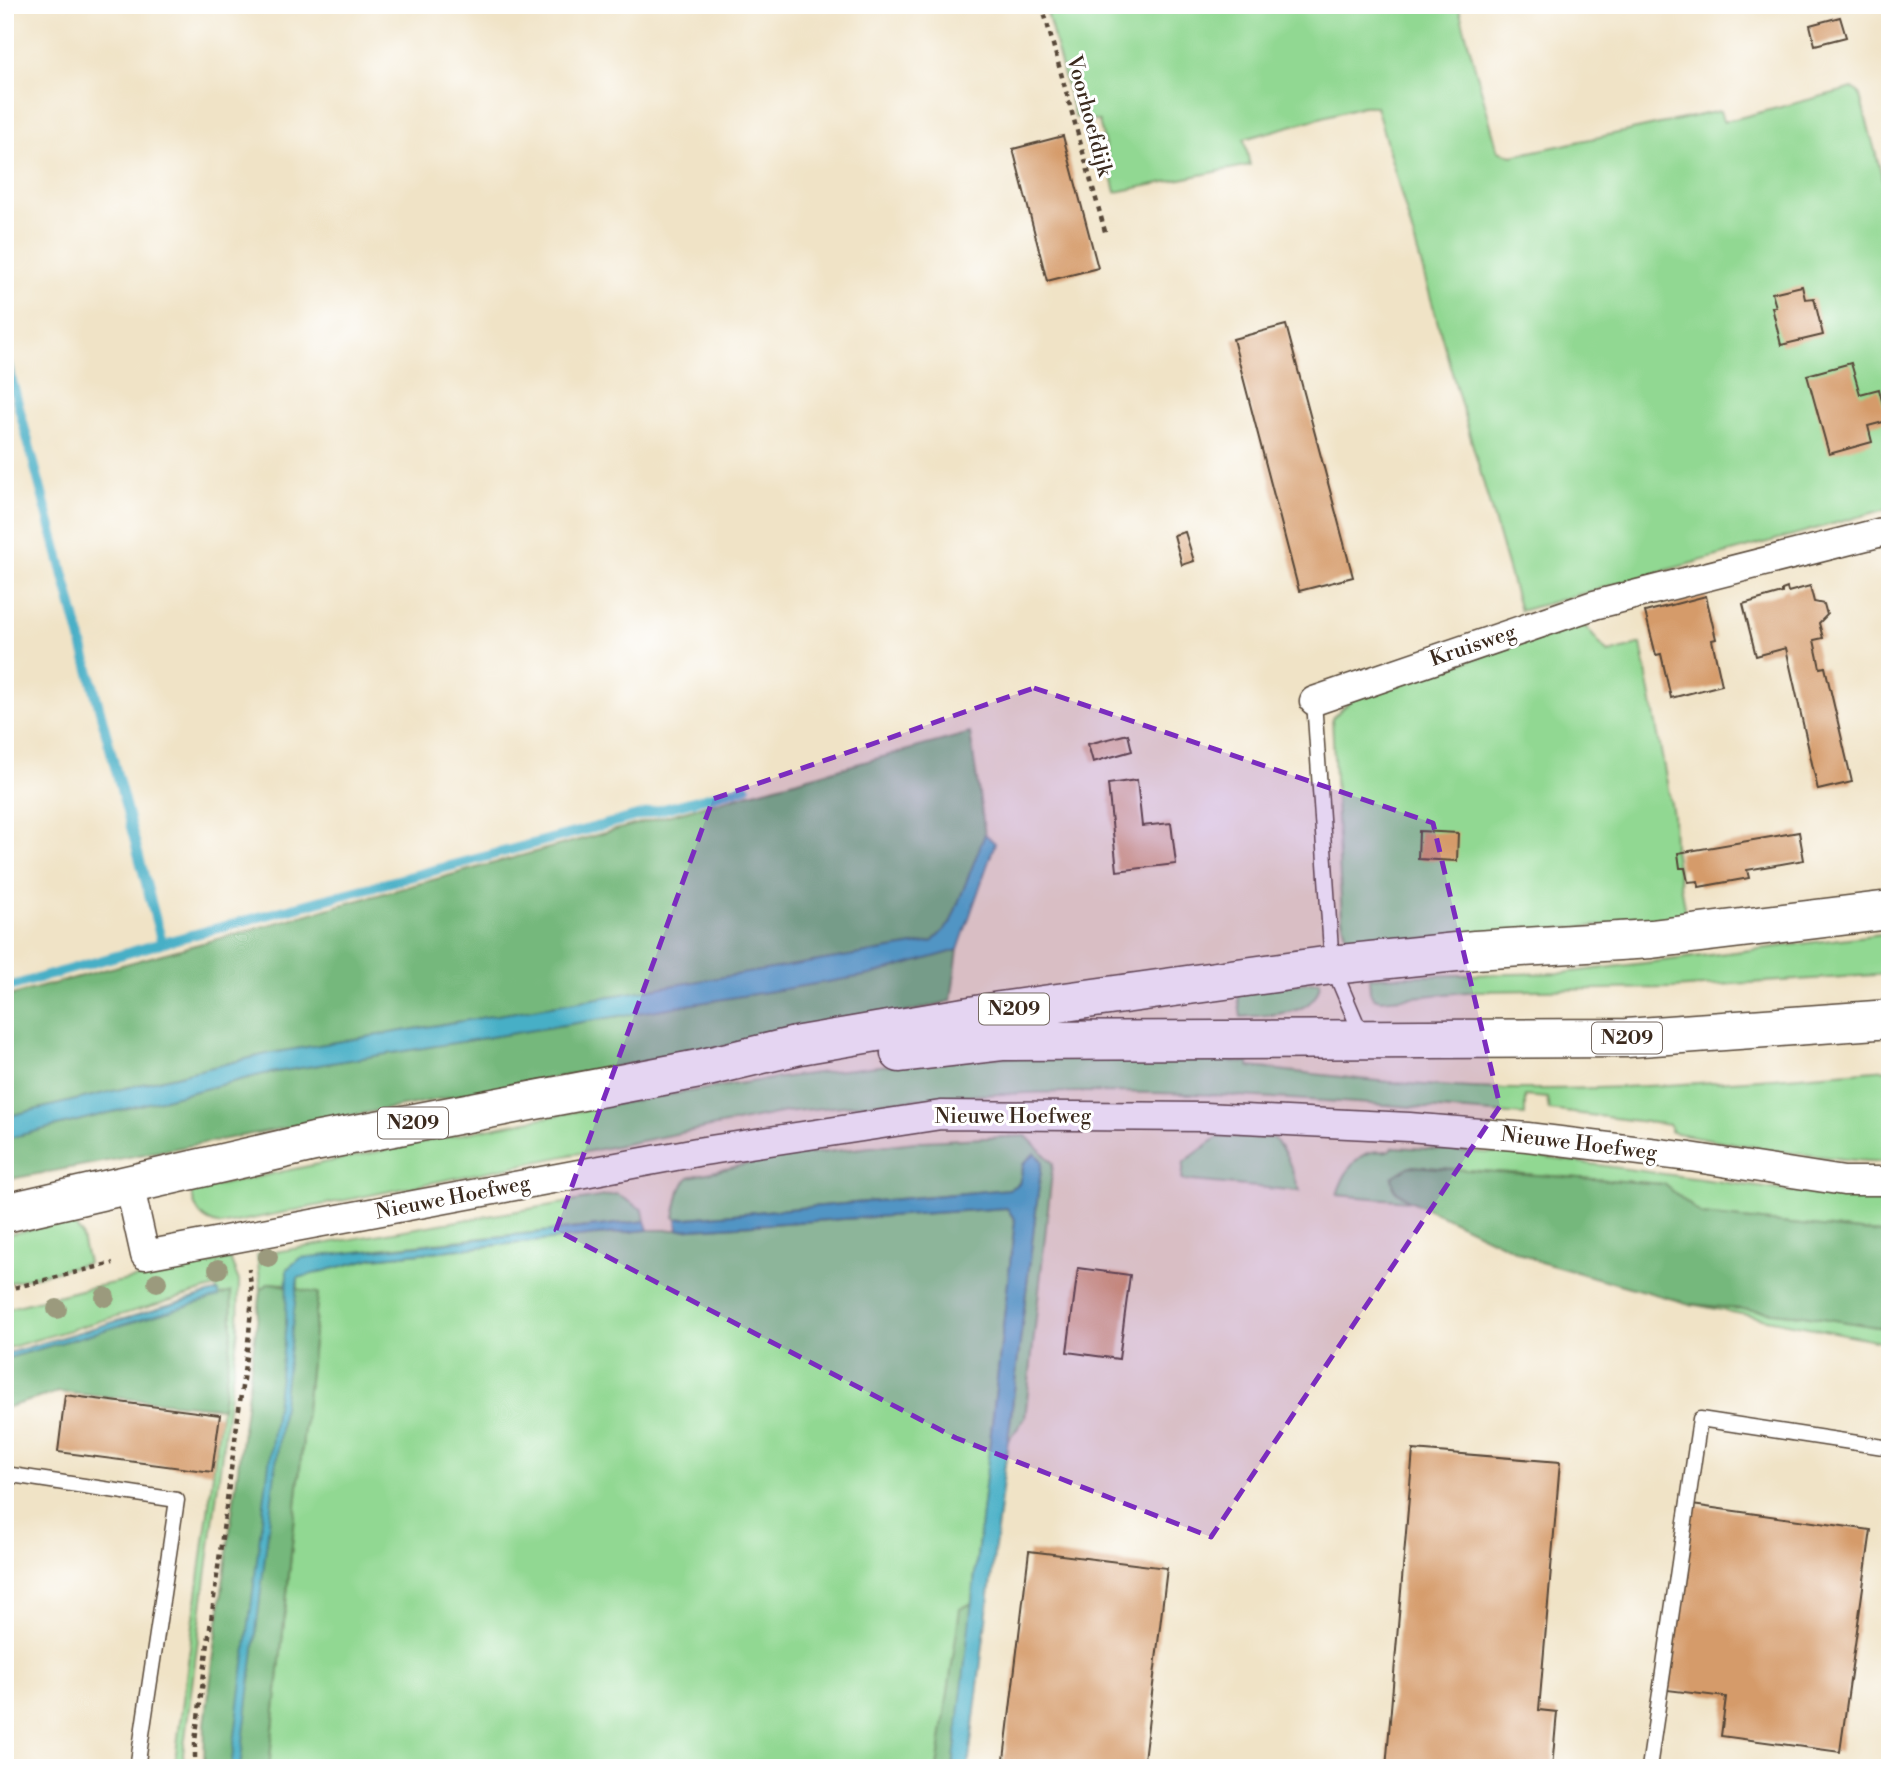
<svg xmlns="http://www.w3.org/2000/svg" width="1895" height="1773" viewBox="0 0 1895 1773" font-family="'Libre Bodoni',serif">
	<rect width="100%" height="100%" fill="#fff"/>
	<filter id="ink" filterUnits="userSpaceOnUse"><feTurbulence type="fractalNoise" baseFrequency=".0143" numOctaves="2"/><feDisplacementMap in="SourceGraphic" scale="14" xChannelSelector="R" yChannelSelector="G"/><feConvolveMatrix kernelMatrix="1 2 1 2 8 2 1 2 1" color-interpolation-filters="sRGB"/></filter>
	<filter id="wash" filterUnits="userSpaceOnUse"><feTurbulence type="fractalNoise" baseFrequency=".00686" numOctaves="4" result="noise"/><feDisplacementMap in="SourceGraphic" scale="28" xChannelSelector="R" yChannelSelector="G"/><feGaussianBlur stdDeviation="1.57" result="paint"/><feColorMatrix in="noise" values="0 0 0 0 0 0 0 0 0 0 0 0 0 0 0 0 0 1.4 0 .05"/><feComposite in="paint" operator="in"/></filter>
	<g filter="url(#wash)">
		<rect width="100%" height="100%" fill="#f0e3c6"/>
		<path fill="#91d892" stroke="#668158" stroke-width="2" d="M1045 5H1458L1498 151 1512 156 1720 111 1723 121 1735 119 1853 88 1859 93 1890 205V508L1520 611 1376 106H1363L1244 139 1250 165 1116 192 1099 121 1075 117Z
			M1582 623 1608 653 1641 644 1673 815 1674 849 1686 919 1349 945 1342 919 1332 718 1353 699Z
			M1890 933V974L1673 988 1477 991 1380 1000 1374 998 1370 992 1369 977 1563 973Z
			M1320 981C1318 1018 1269 1014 1241 1017L1237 990Z
			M1117 1052 1249 1063V1067C1340 1076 1433 1090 1525 1089 1648 1089 1768 1078 1890 1069V1162C1816 1160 1743 1145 1671 1132L1670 1125 1549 1110 1547 1098 1525 1096V1115C1377 1105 1229 1092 1081 1092 982 1092 883 1101 785 1112L221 1225C201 1221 195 1211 191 1191 407 1146 624 1095 843 1070 934 1059 1026 1056 1117 1052Z
			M1026 1136 1053 1163 1025 1418 1008 1441 1042 1161 1035 1153 1024 1163 1019 1184 1009 1189 677 1219 674 1217 680 1190 689 1177 775 1158 924 1141Z
			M1218 1137 1274 1138 1286 1155 1300 1191 1182 1180 1184 1162Z
			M1394 1147 1525 1155 1818 1195 1890 1199V1234L1702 1215 1664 1184 1410 1166 1394 1189 1409 1201 1337 1195C1342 1179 1353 1155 1372 1152 1382 1150 1386 1154 1394 1147Z
			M617 1194 643 1210 645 1221 377 1249 287 1268 288 1284 269 1283 261 1290 257 1255Z
			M1007 1208 1015 1221 953 1768H269L318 1294 298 1291V1277L373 1258 648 1230H678Z
			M71 1220 81 1234 88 1263 5 1284V1235Z
			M230 1259 239 1281 238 1330 183 1754 185 1768H174L232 1331 231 1293 219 1297 216 1287 5 1349V1309L84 1289Z
			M1690 1304 1803 1315 1890 1329V1343Z"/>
		<path fill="#74b87c" stroke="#58714d" stroke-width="2" d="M970 733 985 834 950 924 932 942 271 1053 5 1117V997Z
			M958 950 951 1001 909 1012 5 1180V1139L264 1074 870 975Z
			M1410 1166 1664 1184 1702 1215 1890 1234V1329L1803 1315 1690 1304 1540 1262 1409 1200 1394 1189 1392 1177Z
			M269 1283C287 1284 300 1291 318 1293L269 1768H204L205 1724 261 1290Z
			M231 1292 232 1331 222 1408 58 1392 5 1408V1359Z
			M974 1602 953 1768H937L960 1609Z"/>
		<path fill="#47afc6" stroke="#416c72" stroke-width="2" d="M985 834 995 843 958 950 870 975 264 1074 5 1139V1117L271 1053 932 942 950 924Z
			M1035 1153 1042 1161 968 1768H953L1015 1220 1007 1208 678 1230 677 1219 1009 1189 1019 1184 1024 1163Z
			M645 1221 648 1230 373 1258 298 1278 240 1768H231L286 1326 287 1269 300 1258Z
			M218 1291 219 1297 5 1359V1354Z"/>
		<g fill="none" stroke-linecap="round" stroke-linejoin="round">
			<path stroke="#47afc6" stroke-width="10" d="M5 355 162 943
				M5 988 162 943 746 787"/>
		</g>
		<g id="blocks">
			<path fill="#d59b6a" d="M1840 17 1846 37 1815 45 1810 25Z
				M1063 136 1098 268 1047 281 1013 149Z
				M1802 286 1805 299 1814 298 1823 335 1781 345 1772 307H1776L1772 293Z
				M1286 325 1353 577 1299 591 1233 339Z
				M1851 363 1860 394 1879 389 1887 421 1868 426 1872 442 1829 454 1807 375Z
				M1185 532 1194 561 1182 565 1174 535Z
				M1810 586 1814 602 1824 604 1827 615 1819 623 1823 638 1814 640 1820 668 1825 667 1852 782 1818 790 1786 648 1756 656 1743 604 1782 593V590L1787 588 1788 592Z
				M1706 596 1716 639 1712 640 1722 685 1671 698 1661 654 1656 655 1645 612Z
				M1128 734 1132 751 1093 762 1088 744Z
				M1137 780 1142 826 1171 823 1176 864 1117 871 1108 784Z
				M1419 831 1458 833 1457 861 1418 859Z
				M1799 832 1804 860 1747 870 1749 878 1699 887 1698 881 1688 882 1685 868H1680L1678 853Z
				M1078 1268 1130 1275 1119 1359 1067 1352Z
				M65 1395 220 1415 212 1472 58 1452Z
				M1413 1450 1560 1462 1539 1710 1557 1712 1552 1768H1386Z
				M1692 1505 1871 1530 1840 1752 1721 1736 1726 1697 1667 1690Z
				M1029 1551 1167 1568 1143 1768H1003Z"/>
		</g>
	</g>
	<g filter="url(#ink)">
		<use href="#blocks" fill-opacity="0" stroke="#564637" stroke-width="2"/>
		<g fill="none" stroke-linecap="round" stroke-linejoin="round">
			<g stroke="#564637" stroke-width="17">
				<path id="service" d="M1314 701 1332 965 1362 1036
					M5 1474 177 1500 137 1768
					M1649 1768 1700 1419 1890 1448"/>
			</g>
			<g stroke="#564637" stroke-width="31">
				<path id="minor" d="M1314 701 1594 605 1890 530
					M129 1183 145 1255 697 1152 941 1115 1205 1117 1409 1127 1527 1137 1690 1157 1844 1181H1890"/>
			</g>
			<g stroke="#564637" stroke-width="41">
				<path id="primary" d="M900 1053 1004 1041 1626 1038 1890 1019
					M5 1213 314 1142 699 1069 800 1045 1000 1011 1332 965 1475 950 1651 939 1890 910"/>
			</g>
			<path stroke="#564637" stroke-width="4.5" stroke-dasharray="5 5" stroke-linecap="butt" d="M1042 5 1106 235
				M5 1290 113 1263
				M195 1768V1741L249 1334 252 1294 249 1269"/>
			<use href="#service" stroke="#fff" stroke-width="14"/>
			<use href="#minor" stroke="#fff" stroke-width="28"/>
			<use href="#primary" stroke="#fff" stroke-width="38"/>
		</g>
		<g fill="#9b9a7d">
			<circle cx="268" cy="1257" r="10"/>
			<circle cx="218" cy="1269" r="10"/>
			<circle cx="157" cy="1282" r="10"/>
			<circle cx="105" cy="1297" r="10"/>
			<circle cx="57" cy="1309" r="10"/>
		</g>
	</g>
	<path fill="#7b2cbf" fill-opacity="0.2" stroke="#7b2cbf" stroke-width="5" stroke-dasharray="14 9" stroke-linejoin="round" d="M1034 688 1433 823 1500 1106 1211 1537 956 1438 556 1230 713 799Z"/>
	<g text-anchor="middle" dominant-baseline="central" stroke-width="6" stroke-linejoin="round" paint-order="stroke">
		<g fill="#fff" stroke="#766a62" stroke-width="2">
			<rect x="979" y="993.5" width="70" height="31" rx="5"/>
			<rect x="1592" y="1022.5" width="70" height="31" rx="5"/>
			<rect x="378" y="1107.5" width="70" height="31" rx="5"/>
		</g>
		<g font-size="19" font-weight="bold" fill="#3b2a1e">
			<text x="1014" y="1009">N209</text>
			<text x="1627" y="1038">N209</text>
			<text x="413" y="1123">N209</text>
		</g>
		<g font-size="21" fill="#3b2a1e" stroke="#fff">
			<text transform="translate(1089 116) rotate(75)">Voorhoefdijk</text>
			<text transform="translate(1473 646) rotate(-19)">Kruisweg</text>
			<text x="1013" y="1117">Nieuwe Hoefweg</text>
			<text transform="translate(1579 1144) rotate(7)">Nieuwe Hoefweg</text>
			<text transform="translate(453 1198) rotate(-11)">Nieuwe Hoefweg</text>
		</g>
	</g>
	<rect width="1895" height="1773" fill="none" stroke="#fff" stroke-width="28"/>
</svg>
